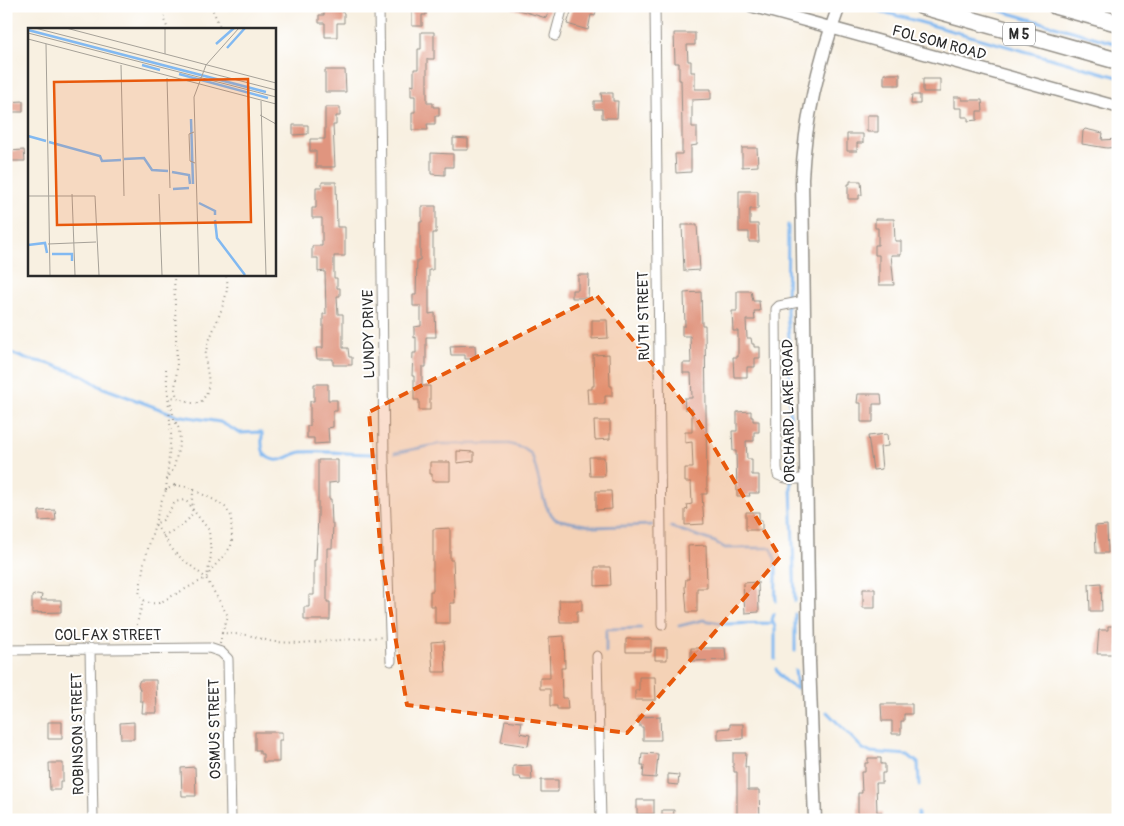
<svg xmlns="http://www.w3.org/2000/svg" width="1124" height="826" viewBox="0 0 1124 826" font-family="Pangolin,sans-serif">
	<rect width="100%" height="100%" fill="#fff"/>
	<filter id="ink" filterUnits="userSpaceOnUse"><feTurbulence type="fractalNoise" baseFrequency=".02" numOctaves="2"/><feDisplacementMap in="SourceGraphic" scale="10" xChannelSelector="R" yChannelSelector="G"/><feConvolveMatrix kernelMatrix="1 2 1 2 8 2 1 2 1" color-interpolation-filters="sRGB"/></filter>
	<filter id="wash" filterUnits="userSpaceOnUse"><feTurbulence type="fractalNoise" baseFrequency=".0096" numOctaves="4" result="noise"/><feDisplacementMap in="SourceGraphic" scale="20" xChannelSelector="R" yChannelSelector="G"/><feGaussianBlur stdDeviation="1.12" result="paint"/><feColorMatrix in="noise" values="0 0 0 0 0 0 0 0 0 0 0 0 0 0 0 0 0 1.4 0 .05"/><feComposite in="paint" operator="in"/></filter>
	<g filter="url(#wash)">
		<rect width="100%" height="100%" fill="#f8f0e1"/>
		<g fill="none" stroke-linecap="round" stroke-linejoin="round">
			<path stroke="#82b9f1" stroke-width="3" d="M862 6 1118 77
				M984 6 1118 44
				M1108 6 1118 9
				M788 225 787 313 789 337 791 487 795 601
				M6 351 26 359 47 363 82 375 101 387 176 415 220 422 240 433 261 432 262 433C262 441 260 453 269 458 281 465 291 453 302 452 327 451 352 454 377 454
				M395 453 439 444H509L523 448 530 453 533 458 544 500 548 510 555 519 595 527 652 525
				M671 527 715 542 725 548H771C780 563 774 584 776 601
				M774 614 772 620 775 627V659
				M679 626 703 620 727 624 773 623
				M795 651V614
				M606 652V629L641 628
				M776 669C779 677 789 686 797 688L795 670
				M827 712 863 749 869 752 908 755 918 763 919 785
				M918 820V812"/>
		</g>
		<g id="blocks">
			<path fill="#e0957f" d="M324 6H341V12L344 13V23H337V37H325V23H319V15H324Z
				M412 6H426V15H422V26H412Z
				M513 6H549V11L546 18 512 8Z
				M573 6H597L595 16 591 15 588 30 567 24Z
				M421 32H434V59H427V103H433V107H439V116H435V124H427L428 130H412V112H415V96H411V85L414 86V69H418V49H421Z
				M674 33H695V45H687L688 61H691V72H695V89H711V99L692 100V127H697V145L691 146V172L676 173 675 154H682V127L681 80H679V63H675Z
				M325 70H345L346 92H325Z
				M884 74H900V85H884Z
				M923 79H940V92H923Z
				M601 93H613V101H618L617 118H602V109H594V101H602Z
				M912 95H920V104H911Z
				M954 97H962V100H982L983 111H977V120L968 121V117H962V108H954Z
				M23 101V112H7V102Z
				M325 107H340V116H336V125H333L335 167H316V151H310V139H325Z
				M867 115H878V132H867Z
				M293 125H308V134L293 135Z
				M1085 129 1103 133 1102 140 1118 139V147L1107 148 1082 144 1083 131Z
				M847 134H863V143H857V151H847Z
				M453 138 468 139V150H453Z
				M742 148H757L758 166 742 167Z
				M24 150 25 161H9L8 151Z
				M431 153 453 154V167H445V175L431 174Z
				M850 181H861L862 195H859V199H848V184H850Z
				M322 182H336L337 227H345V256H334V278H337V288H340V296H337L338 314H343V348H348L349 357H352V365H333V359H317L316 348H323V314H326L325 271 318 272V258H312V246H322V218H312V208H316V187H322Z
				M739 191H758V209H750V224H758L759 242H749V232H739Z
				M422 206H436V233H433V270H429V314L435 313 436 337H426V367H422V386H430V410H419V400H414V376H412L413 353H416V337L414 338V327L421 326V306H413V295H416L417 260H420V222H422Z
				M875 219H894L895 241H901V255H891L894 285H879V255H875V245H878V228H875Z
				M682 225H697L700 270 684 271Z
				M578 275H589L588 298H572V290H578Z
				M737 291H751L753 301H759L760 311H754L755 320H746L747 338H751L752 344H754V347H760V358H755V367H747V377H734L733 357H738V331H733L732 311H737Z
				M701 292 702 325H705L707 494H702L704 524 685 525V510L688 509 687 505 692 504 691 482H685V468H693L692 442 685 443V432H692V409H685L684 398H692L691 373H683V363H691L690 336H682V326H685L684 293Z
				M592 320H607L608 338 592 339Z
				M475 345 476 359H465V355H451L450 346Z
				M609 354 610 386H612V396H605V404H588L587 389H592V386H594L593 355Z
				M314 384H328V400H337V411H333V427L328 428 329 443 314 444V438H307V426H310V401H314Z
				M858 394H881L882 404H873V422H861V403H857Z
				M751 411V417H753V421H759V432H754V441H746L747 459H752V475H759V493H749L750 496H737L736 451H733L732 431H737V412Z
				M594 421H610V439L595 440Z
				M887 434 888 446 880 447 882 469 873 470 868 436Z
				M457 451 474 452V461L457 463Z
				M589 457H604L605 476H590Z
				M318 460H338V482L329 483V499H331L332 524H333L332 548H327V602H330V620H304V607H309V595H314V560H316L318 516Z
				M430 462H450V481H432V474H430Z
				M596 491H611L612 509 596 510Z
				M55 510 56 520 39 521V511Z
				M746 512H759V520H762V530H746Z
				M1107 525 1108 553H1096L1095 526Z
				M450 528V560H453L455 603H450V623H435V606H430V591H433V529Z
				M706 545 707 588H697V612H687L685 587 686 579H689L688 546Z
				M595 567H610L611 585 595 586Z
				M758 582 759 612 745 613 743 583Z
				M1101 583 1102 611H1090L1089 584Z
				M863 589H875V608H863Z
				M37 594 42 595 41 600H61V612L32 613V596Z
				M559 600H582V611H577V622H560Z
				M1108 626H1118V654H1097L1099 630H1108Z
				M564 636 565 668H561L562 698H567L568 709H557V706H550V689H540V678H550L549 637Z
				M626 639H651V652H626Z
				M444 641 446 672H433L431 642Z
				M655 648H667V660H655Z
				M691 648H725L726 660 691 661Z
				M639 677H655L656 700H635V690H639Z
				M140 680H156L157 713H142L143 701H140V690L138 684Z
				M881 704H912V714H904V721H901V734H892V721H882Z
				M660 716 661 740H643V727H640L639 717Z
				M505 720 522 722 520 733 530 735 528 746 501 742Z
				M48 722H62V739H48Z
				M134 722V739H121L120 723Z
				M730 724H743V739L718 740V729L730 728Z
				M255 732H282V740H279V762H263V754H260V750H255Z
				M642 753 658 754 656 778 643 777 644 765H641Z
				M733 753H746L745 767H748V790H759L760 820H737V772H734V767H733Z
				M868 758H881V764H885V773H882V783H876L877 812H882V820H858V793H862L861 772H865V763H868Z
				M49 763H63V781H60V790H50Z
				M531 765 532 780H521L520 777H513V766Z
				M195 767 196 796H182L181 768Z
				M668 774 679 775 678 785 668 784Z
				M541 780H558V792H541Z
				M637 800H654V814H637Z
				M662 810H674L673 820H662Z"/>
		</g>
	</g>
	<g filter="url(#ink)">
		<use href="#blocks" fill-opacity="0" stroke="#928e86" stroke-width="1"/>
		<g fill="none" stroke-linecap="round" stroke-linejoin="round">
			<g stroke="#928e86" stroke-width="11">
				<path id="minor" d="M379 6 384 461 391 661
					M655 6 662 625
					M555 36 563 6
					M804 301 779 306 776 309 777 468 778 475C787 480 796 479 806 479
					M90 648 93 820
					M6 650 209 648 221 652 228 659 231 820
					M597 656 601 820"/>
			</g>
			<g stroke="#928e86" stroke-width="14">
				<path id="tertiary" d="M752 6 1118 107"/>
			</g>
			<g stroke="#928e86" stroke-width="15">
				<path id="secondary" d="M815 820 809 662 802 178C805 117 818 63 839 6"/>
			</g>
			<g stroke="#928e86" stroke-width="19">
				<path id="motorway" d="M922 6 1118 61
					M1056 6 1118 23"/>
			</g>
			<path stroke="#928e86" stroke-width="2" stroke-dasharray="1 4" stroke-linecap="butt" d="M162 6 164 20 168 29
				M211 6 221 29
				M174 274 177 368 175 389 177 398 191 403H200C217 383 203 372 206 351 210 332 235 290 225 274
				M166 369 171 434 167 479
				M175 485 188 487 216 501 225 507 231 516 232 539 231 546 227 552 212 569 206 578 159 603C150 604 145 603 139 595L144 563 161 502 166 490Z
				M194 489 192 498 193 510 209 530 211 556 207 576
				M166 490 167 479 174 468 180 441 179 429 174 419 170 400V397L177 398
				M163 536C176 529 207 514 184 500L175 502 163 520 155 524 175 553 206 578 228 616 222 633
				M136 640 137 623 143 601
				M220 644 222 633 248 635 273 642 300 643 383 637"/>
			<use href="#minor" stroke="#fff" stroke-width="9"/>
			<use href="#tertiary" stroke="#fff" stroke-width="11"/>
			<use href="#secondary" stroke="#fff" stroke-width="12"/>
			<use href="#motorway" stroke="#fff" stroke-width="16"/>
		</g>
	</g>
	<path fill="#e8590c" fill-opacity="0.2" stroke="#e8590c" stroke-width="4" stroke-dasharray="10 6" stroke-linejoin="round" d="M597 296 697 419 780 557 627 733 407 705 381 555 369 412Z"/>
	<g text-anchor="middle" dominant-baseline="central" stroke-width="4" stroke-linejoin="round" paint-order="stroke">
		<rect fill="#fff" stroke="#6b6b6b" stroke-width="1" x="1003" y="22.5" width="32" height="23" rx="4"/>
		<g font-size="14" font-weight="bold" fill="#2b2b2b">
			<text x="1019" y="34">M 5</text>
		</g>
		<g font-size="15" fill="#2b2b2b" stroke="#fff">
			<text transform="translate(939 43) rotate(15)">FOLSOM ROAD</text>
			<text transform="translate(644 316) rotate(-91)">RUTH STREET</text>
			<text transform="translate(369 334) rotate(-91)">LUNDY DRIVE</text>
			<text transform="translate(789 411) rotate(-91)">ORCHARD LAKE ROAD</text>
			<text x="108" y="635">COLFAX STREET</text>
			<text transform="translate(215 729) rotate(-91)">OSMUS STREET</text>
			<text transform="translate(78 734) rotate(-91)">ROBINSON STREET</text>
		</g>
	</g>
	<g transform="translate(28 28)">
		<rect width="248" height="248" fill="#f8f0e1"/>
		<path fill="none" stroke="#82b9f1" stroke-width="2.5" d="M0 2 238 64M188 16 206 0M199 20 217 0M114 37 132 42M151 46 240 70M163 91 165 156M0 108 18 113M21 114 72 128 74 133 93 132M96 131 116 130 124 142 140 143M144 144 161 147 162 156M145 161 161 160M171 175 187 183V187M187 192 189 210 217 247M0 217 17 215 19 225M24 226H44V233"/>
		<path fill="none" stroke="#a6a198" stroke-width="1" d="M7 0 248 62M38 0 248 55M0 5 248 69M0 11 248 76M18 16 22 247M137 26V0M93 37 96 168M139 50 142 160M233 73 238 247M232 87 248 96M166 104 161 106 162 133 167 135M44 166 47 247M131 166 134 247M0 168H67L71 247M20 216 68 214M171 247 166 69 178 37 211 0"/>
		<path fill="#e8590c" fill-opacity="0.15" stroke="#e8590c" stroke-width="2.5" d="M220 51 223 194 29 197 26 54Z"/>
		<rect width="248" height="248" fill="none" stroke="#2b2b2b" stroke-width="2.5"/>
	</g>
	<rect width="1124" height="826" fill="none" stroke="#fff" stroke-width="25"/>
</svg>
